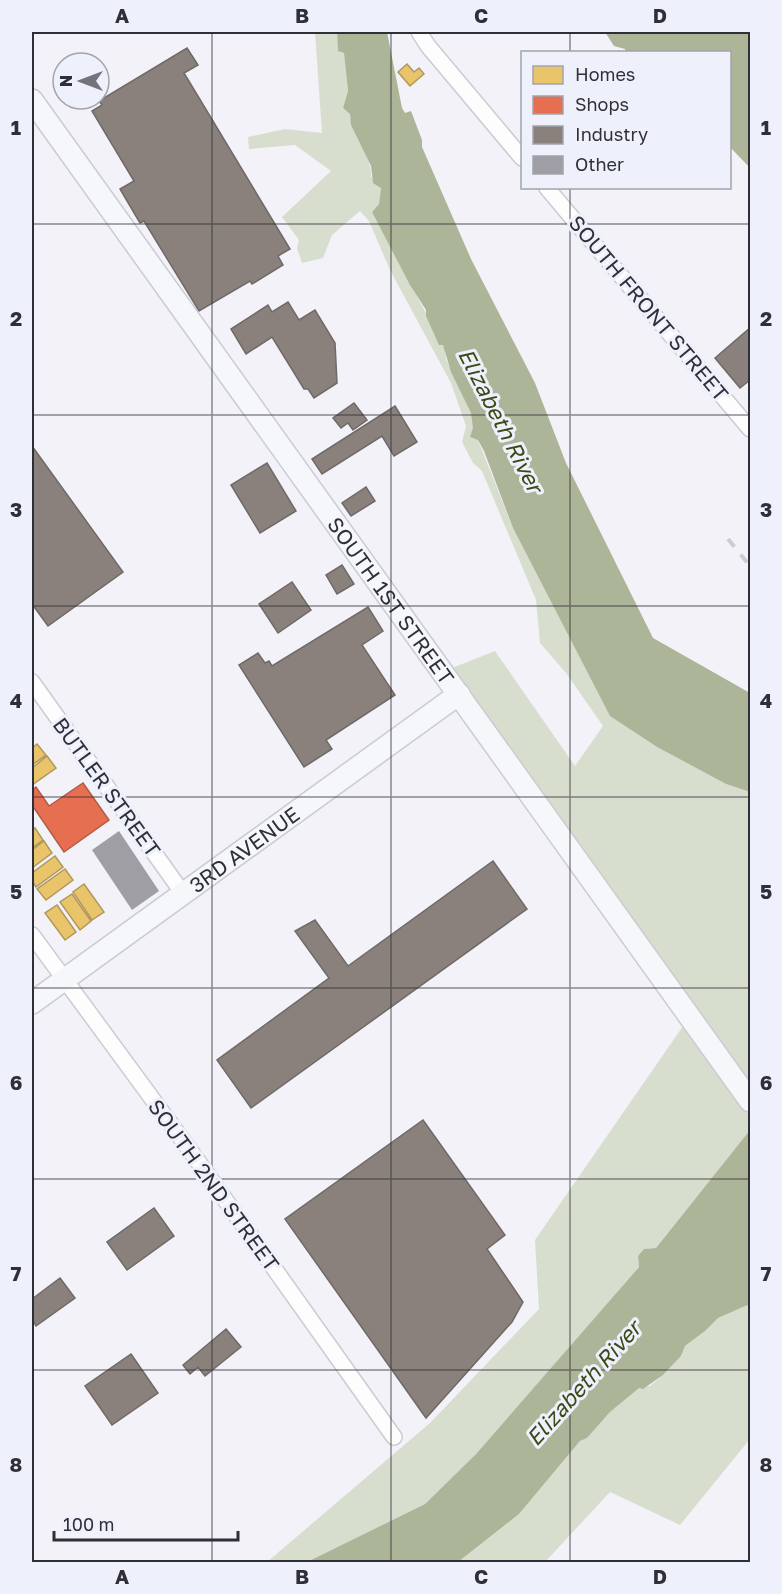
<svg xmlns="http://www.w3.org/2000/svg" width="782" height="1594" viewBox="0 0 782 1594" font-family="'Golos Text',sans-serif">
	<rect width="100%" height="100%" fill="#f2f2f8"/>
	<path fill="#d8dece" d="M315 32H337L338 50 344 52 348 91 343 108 350 114C351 136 372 153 371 177L381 188 379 204 372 212 445 349 446 359 471 413 478 440 513 528 610 715 657 747 726 784 750 792V1130L656 1248 644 1249 638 1256 639 1267 476 1454 425 1504 307 1562H267L430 1423 539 1309 535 1240 690 1016 447 670 495 651 575 766 603 726 566 673 540 643 536 600 482 471 473 463 462 442 466 426 451 383 390 270 369 221 360 211 332 235 323 258 302 263 297 248 299 240 282 217 331 171 295 145 249 149 248 137 285 129 322 133Z
		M750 1304V1439L680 1525 610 1492 545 1562H458L519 1514 580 1441 587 1438 610 1412 639 1387 650 1386 663 1375 681 1356 685 1346 705 1331 718 1318Z"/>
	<path fill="#acb597" d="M337 32H387L402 108 405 113 411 111 422 140V147L471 259 535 383 566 463 653 638 750 693V792L726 784 657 747 610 716 513 528 484 451 478 440 470 437 473 428 471 413 451 372 443 345H439L426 316V310L410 285 372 212 379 204 381 188 373 183 371 166 351 125 350 114 343 108 348 91 344 53 338 51Z
		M605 32H750V168L730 147V52H625V49L614 46Z
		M750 1130V1304L718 1318 705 1331 685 1346 681 1356 663 1375 643 1389 639 1388 610 1412 587 1438 580 1441 519 1514 458 1562H307L425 1504 476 1454 639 1267 638 1256 644 1249 656 1248Z"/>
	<path fill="#e9c46a" stroke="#b1985b" stroke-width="1.5" d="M407 64 414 72 419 68 424 74 410 86 398 72Z
		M37 744 46 755 32 765V748Z
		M47 756 56 768 32 785V768Z
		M35 828 43 840 32 848V831Z
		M44 841 52 853 32 868V850Z
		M55 856 63 867 36 887 32 881V873Z
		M65 869 73 880 46 900 37 889Z
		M84 884 104 912 92 920 73 892Z
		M72 894 91 921 80 930 60 902Z
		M57 905 76 932 65 940 45 913Z"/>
	<path fill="#e76f51" stroke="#b05c49" stroke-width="1.5" d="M83 783 109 820 64 852 32 805V790L36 787 49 806Z"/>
	<path fill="#8a817c" stroke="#6f6967" stroke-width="1.5" d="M187 48 198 65 184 73 290 249 278 256 283 265 252 284 250 281 199 311 144 221 140 223 120 189 134 181 92 111 102 105 99 101Z
		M288 302 299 320 315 310 335 343 337 383 314 398 308 389H304L272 337 246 354 231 329 268 305 272 312Z
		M750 328V380L740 388 715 358Z
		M354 403 367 420 353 430 348 423 341 428 333 418Z
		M395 406 417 442 394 456 382 436 322 474 312 459Z
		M32 446 123 572 48 626 32 604Z
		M267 463 296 511 260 533 231 485Z
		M366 487 375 501 351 516 342 503Z
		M342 565 354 584 337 594 326 575Z
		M292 582 311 610 278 633 259 604Z
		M368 607 383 631 362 645 395 695 326 740 332 749 304 767 239 665 258 653 265 663 269 661 272 666Z
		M493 861 527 909 251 1108 217 1060 329 978 295 931 315 920 348 966Z
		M423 1120 505 1235 487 1249 523 1302 512 1322 426 1418 285 1219Z
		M154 1208 174 1236 127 1270 107 1242Z
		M60 1278 75 1298 36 1326 32 1319V1299Z
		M226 1329 241 1347 205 1376 198 1367 190 1374 183 1365Z
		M131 1354 158 1393 112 1425 85 1386Z"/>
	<path fill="#9e9ea4" d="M119 831 159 891 132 910 92 850Z"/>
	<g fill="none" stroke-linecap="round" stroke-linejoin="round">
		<g stroke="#cbccd2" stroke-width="18">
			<path id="street" d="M419 32 428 46 522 158
				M547 188 750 429
				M32 682 182 892
				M32 935 192 1153 394 1437"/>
		</g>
		<g stroke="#cbccd2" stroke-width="24">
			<g id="secondary">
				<path id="s1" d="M32 100 750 1101"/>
				<path id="s2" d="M32 1003 459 694"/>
			</g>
		</g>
		<use href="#street" stroke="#fdfdfe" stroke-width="15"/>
		<use href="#secondary" stroke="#f6f7fb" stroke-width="21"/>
		<path stroke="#cdcdcf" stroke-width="4" stroke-dasharray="10 10" stroke-linecap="butt" d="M728 539 750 566"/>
	</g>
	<path fill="none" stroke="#2f3037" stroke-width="1.5" stroke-opacity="0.55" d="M212 32V1562M391 32V1562M570 32V52M570 188V1562M32 224H750M32 415H750M32 606H750M32 797H750M32 988H750M32 1179H750M32 1370H750"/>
	<g text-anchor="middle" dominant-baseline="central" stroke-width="6" stroke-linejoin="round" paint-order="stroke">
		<g font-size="21" fill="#2f3037" stroke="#eef0fc">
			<text transform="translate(649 308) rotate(50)">SOUTH FRONT STREET</text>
			<text stroke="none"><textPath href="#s1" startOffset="616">SOUTH 1ST STREET</textPath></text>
			<text transform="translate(107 787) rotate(54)">BUTLER STREET</text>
			<text stroke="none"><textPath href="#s2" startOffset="262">3RD AVENUE</textPath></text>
			<text transform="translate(214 1185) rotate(54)">SOUTH 2ND STREET</text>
		</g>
		<g font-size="22" font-style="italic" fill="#3d4915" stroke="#eef0fc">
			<text transform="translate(501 420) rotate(63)">Elizabeth River</text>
			<text transform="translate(583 1383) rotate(-48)">Elizabeth River</text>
		</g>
	</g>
	<rect width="782" height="1594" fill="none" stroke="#eef0fc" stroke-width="66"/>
	<rect x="521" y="51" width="210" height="138" fill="#eef0fc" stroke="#a2a3ad" stroke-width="1.5"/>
	<rect x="533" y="66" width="30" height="18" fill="#e9c46a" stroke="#a2a3ad" stroke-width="1.5"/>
	<text x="575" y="81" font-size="18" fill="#2f3037">Homes</text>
	<rect x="533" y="96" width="30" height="18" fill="#e76f51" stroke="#a2a3ad" stroke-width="1.5"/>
	<text x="575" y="111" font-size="18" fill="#2f3037">Shops</text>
	<rect x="533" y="126" width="30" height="18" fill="#8a817c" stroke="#a2a3ad" stroke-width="1.5"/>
	<text x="575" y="141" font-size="18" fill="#2f3037">Industry</text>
	<rect x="533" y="156" width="30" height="18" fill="#9e9ea4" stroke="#a2a3ad" stroke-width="1.5"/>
	<text x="575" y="171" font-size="18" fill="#2f3037">Other</text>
	<g transform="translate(81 81) rotate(270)"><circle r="28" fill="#eef0fc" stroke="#a2a3ad" stroke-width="1.5"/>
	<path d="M0-4.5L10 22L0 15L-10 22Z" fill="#73747b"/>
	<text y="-9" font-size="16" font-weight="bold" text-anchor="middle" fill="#2f3037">N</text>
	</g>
	<path d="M54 1531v9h184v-9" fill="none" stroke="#2f3037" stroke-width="3"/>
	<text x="63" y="1531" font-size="18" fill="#2f3037" stroke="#eef0fc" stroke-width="4.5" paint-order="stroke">100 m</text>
	<rect x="33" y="33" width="716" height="1528" fill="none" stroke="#2f3037" stroke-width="2"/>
	<g font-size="20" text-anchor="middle" font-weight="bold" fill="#2f3037">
		<text x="122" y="23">A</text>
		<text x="302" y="23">B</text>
		<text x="481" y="23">C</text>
		<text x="660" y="23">D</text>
		<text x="16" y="135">1</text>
		<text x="766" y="135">1</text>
		<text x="16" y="326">2</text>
		<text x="766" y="326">2</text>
		<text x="16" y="517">3</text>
		<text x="766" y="517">3</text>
		<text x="16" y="708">4</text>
		<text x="766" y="708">4</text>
		<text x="16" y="899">5</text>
		<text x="766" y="899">5</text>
		<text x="16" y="1090">6</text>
		<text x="766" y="1090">6</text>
		<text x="16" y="1281">7</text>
		<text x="766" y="1281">7</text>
		<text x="16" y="1472">8</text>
		<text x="766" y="1472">8</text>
		<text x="122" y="1584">A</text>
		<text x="302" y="1584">B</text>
		<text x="481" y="1584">C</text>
		<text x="660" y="1584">D</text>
	</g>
</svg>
